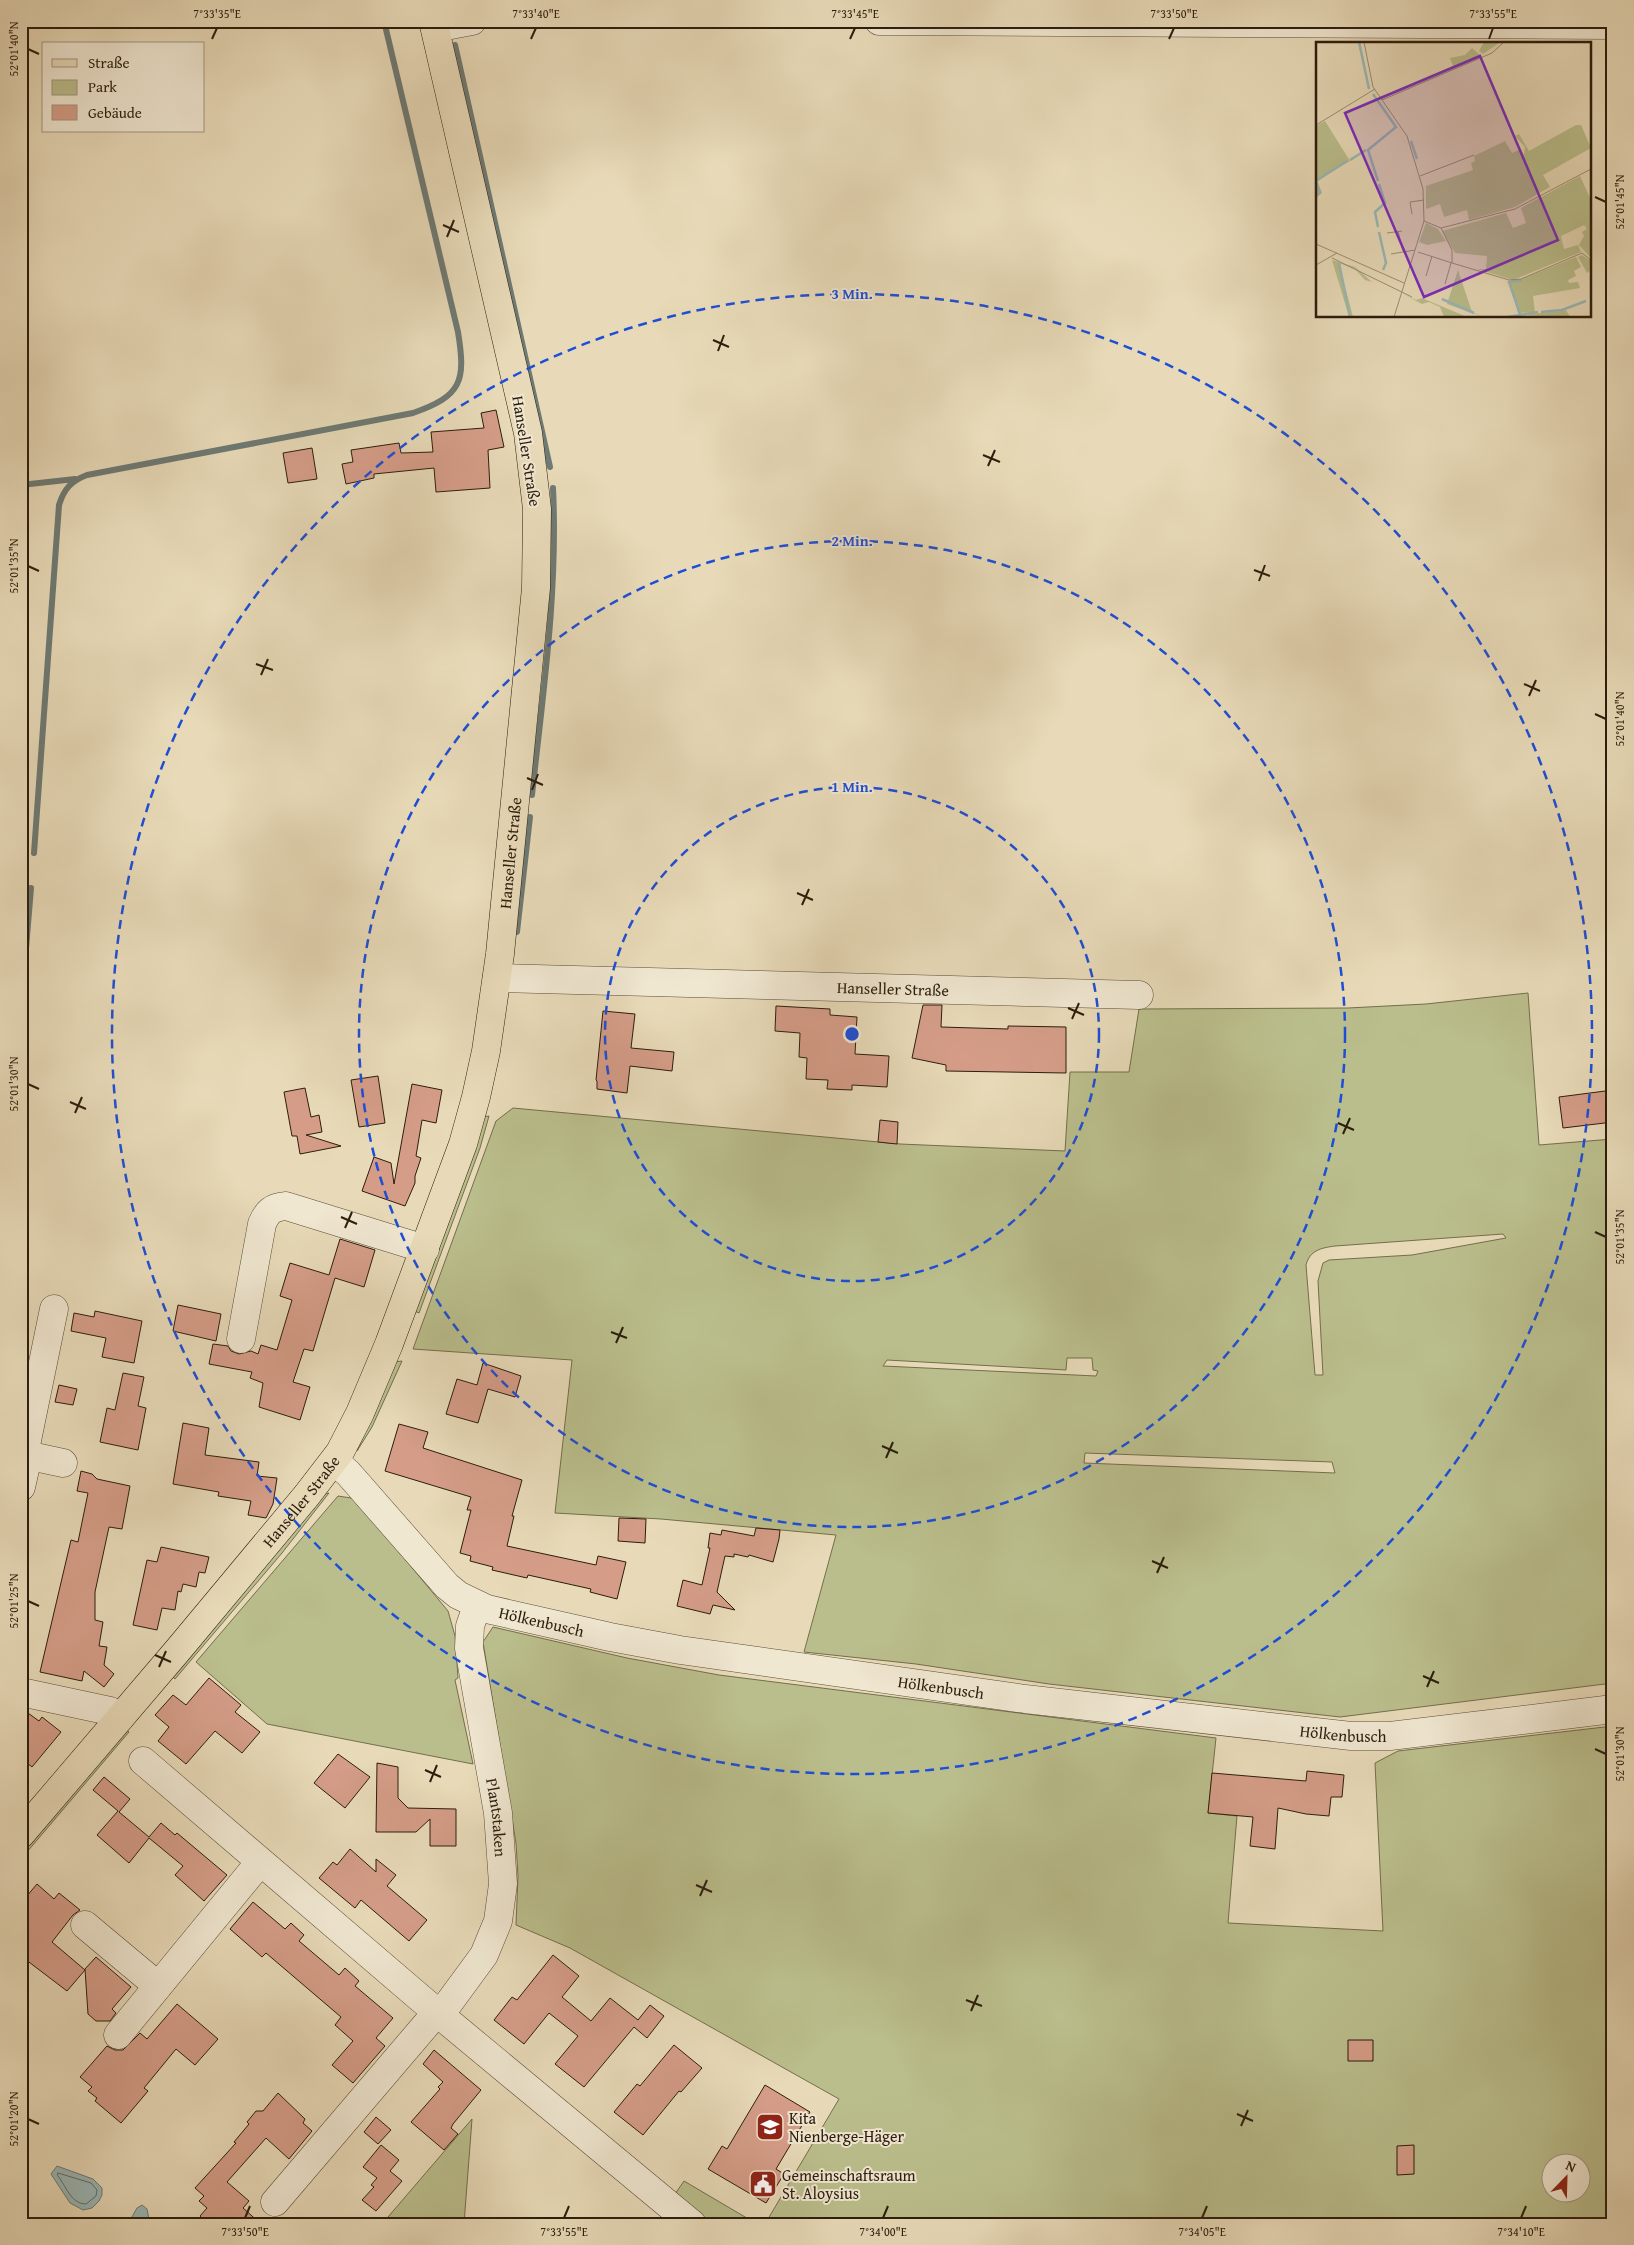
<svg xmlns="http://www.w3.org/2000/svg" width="1634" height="2245" viewBox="0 0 1634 2245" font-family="'Gentium Book Plus',serif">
	<rect width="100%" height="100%" fill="#e8dab8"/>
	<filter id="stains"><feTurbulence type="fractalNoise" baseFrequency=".004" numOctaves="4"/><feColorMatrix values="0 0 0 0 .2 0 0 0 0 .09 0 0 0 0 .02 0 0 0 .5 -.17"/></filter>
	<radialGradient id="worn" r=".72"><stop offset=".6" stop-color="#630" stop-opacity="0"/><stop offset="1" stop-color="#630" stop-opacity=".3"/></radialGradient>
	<path fill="#babe8c" stroke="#736e4c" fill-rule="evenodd" d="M1528 993 1539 1145 1613 1139V1683L1340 1717 1049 1684 916 1664 804 1652 836 1535 661 1519 555 1513 572 1360 413 1349 496 1121 513 1108 900 1144 1065 1151 1070 1072H1129L1139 1009 1348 1008 1426 1004ZM1503 1234 1506 1238 1412 1255 1329 1260 1323 1263 1318 1281 1323 1375H1315L1306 1265C1310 1250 1321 1248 1335 1246ZM1067 1358H1092L1093 1370 1098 1371 1096 1376 883 1366 887 1360 1066 1370ZM1085 1453 1332 1462 1335 1473 1084 1463Z
		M489 1116 480 1148 419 1313 414 1311 482 1117Z
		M402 1361 372 1427 357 1451 394 1362Z
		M329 1493 282 1553 175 1679 171 1675 324 1494Z
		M338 1496 351 1498 360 1505 448 1611 455 1636 458 1678 455 1680 473 1764 267 1724 196 1662Z
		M493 1627 627 1658 719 1675 1216 1738 1208 1813 1237 1816 1228 1923 1383 1931 1375 1763 1398 1751 1613 1726V2224H765L839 2099 570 1948 516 1925 518 1876 516 1843 483 1642ZM1552 2162H1582V2192H1552Z
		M125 1729 129 1732 21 1859V1851Z
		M472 2119 464 2224H382Z
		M684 2181 757 2224H706L675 2194Z"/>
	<path fill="#9ab8b8" stroke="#6e7a74" d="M57 2166 93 2179 102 2188V2195L99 2201 92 2208 83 2210 70 2203 51 2174Z
		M142 2205 147 2209 150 2224H128L137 2208Z"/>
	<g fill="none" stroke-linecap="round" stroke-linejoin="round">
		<path stroke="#636a62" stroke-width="1" d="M58 2173 91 2183 97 2190 96 2196 86 2204C71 2204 66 2186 58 2176Z"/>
		<path stroke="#6e7a74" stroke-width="6" d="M455 45 550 467
			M21 485 75 479
			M532 795C543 693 558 591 553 488
			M34 853 59 505C64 489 71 481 87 475L413 413C462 396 466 381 458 332L384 21
			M517 932 530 817
			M21 1009 31 888"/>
	</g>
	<path fill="#d59d88" stroke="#2c1d0d" d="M496 410 504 447 488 450 490 488 436 492 434 468 374 474V478L346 484 342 464 353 462 351 450 399 443 401 453 433 452 431 432 484 428 481 413Z
		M312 448 317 479 288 483 283 453Z
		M923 1005H942L941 1027 1008 1029V1026L1066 1027V1073L946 1071V1065L912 1058Z
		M776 1006 830 1009V1015L857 1017 855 1054 889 1056 887 1087 852 1085V1090L827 1089 828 1080 806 1079 807 1058 799 1057 800 1033 775 1031Z
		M603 1011 635 1014 631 1048 674 1052 672 1071 630 1066 627 1093 597 1089V1081L596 1080Z
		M378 1076 385 1123 359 1127 351 1080Z
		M412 1084 442 1090 436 1123 422 1120 416 1156 421 1158 415 1176V1183L405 1206 362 1191 374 1157 391 1163 394 1184Z
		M305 1088 311 1117 319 1115 322 1132 306 1135 341 1146 300 1154 297 1136H292L284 1092Z
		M1613 1090V1122L1563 1128 1559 1097Z
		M880 1120 898 1122 897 1144 878 1142Z
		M340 1239 375 1250 364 1287 335 1278 313 1351 304 1349 293 1382 310 1387 300 1420 259 1407 263 1383 250 1378 252 1372 209 1364 213 1344 228 1346 231 1351 239 1354 251 1351 258 1354 261 1345 277 1350 292 1300 280 1296 290 1263 329 1275Z
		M178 1305 221 1314 216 1341 173 1331Z
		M95 1311 142 1321 134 1363 102 1357 106 1338 71 1331 74 1313 94 1317Z
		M483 1363 521 1376 515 1397 488 1389 478 1423 446 1414 457 1379 477 1385Z
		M123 1373 144 1377 138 1406 146 1408 138 1450 100 1442 107 1408 115 1410Z
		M59 1385 77 1389 73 1405 55 1402Z
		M183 1423 209 1428 205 1455 259 1462 257 1476 277 1478 273 1504 266 1518 248 1515 251 1501 218 1496 219 1492 173 1484Z
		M399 1424 428 1432 423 1448 522 1480 512 1516H514L507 1546 596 1565 598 1556 626 1562 617 1599 590 1592 591 1589 528 1575 527 1578 492 1570 493 1567 470 1561 471 1556 460 1553 471 1510H467L471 1497 385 1471Z
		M81 1471 92 1474 97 1479 130 1486 122 1529 109 1527 95 1592V1620L103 1622 99 1646 107 1647 104 1665 114 1674 104 1687 84 1671 82 1681 40 1672 71 1540 78 1542 88 1493 77 1491Z
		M619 1518 646 1519 645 1543 618 1541Z
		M756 1528 780 1530 779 1539 773 1562 749 1555 748 1557 734 1554V1557L725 1556 717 1592 735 1610 713 1605 710 1614 677 1606 683 1580 702 1585 710 1548H708L710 1533 721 1535 722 1530 754 1536Z
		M161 1547 209 1557 205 1573 199 1572 196 1587 183 1584 181 1592 178 1591 175 1610 162 1608 157 1630 133 1625 147 1560 157 1562Z
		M209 1678 241 1705 235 1712 260 1732 242 1753 215 1731 186 1764 158 1741 169 1727 155 1715 173 1695 186 1705Z
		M21 1708 39 1721 42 1717 61 1732 32 1767 21 1758Z
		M338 1754 370 1777 345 1808 314 1783Z
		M377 1763 398 1767V1798L408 1808 456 1809V1846H430V1819L416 1832H376Z
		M1307 1771 1344 1775 1342 1797H1331L1329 1816 1306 1814 1278 1808 1275 1849 1250 1846 1253 1817 1208 1813 1212 1773 1306 1781Z
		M104 1777 130 1799 119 1812 149 1837 161 1823 175 1835 177 1833 227 1875 204 1901 175 1875 183 1866 149 1838 129 1863 97 1835 118 1811 93 1790Z
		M350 1849 376 1872V1859L396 1875 387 1886 427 1920 409 1941 361 1900 355 1908 319 1878 333 1862 337 1865Z
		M37 1884 54 1899 59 1893 80 1910 73 1915 52 1942 85 1970 67 1991 21 1956V1903Z
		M253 1902 285 1929 291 1923 304 1935 299 1941 339 1975 345 1968 359 1981 355 1986 393 2018 376 2038 385 2046 353 2083 332 2065 353 2041 335 2025 341 2017 266 1953 262 1957 230 1929Z
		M553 1955 579 1976 562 1997 591 2021 610 1998 638 2020 650 2005 664 2016 647 2038 634 2027 584 2087 555 2064 578 2036 549 2013 524 2044 494 2020 512 1997 517 2000Z
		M96 1957 131 1987 112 2009 116 2013 110 2021H96L88 2014 85 1969Z
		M177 2004 218 2039 195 2065 176 2049 144 2088 148 2091 121 2123 95 2101 97 2098 88 2091 92 2087 80 2077 107 2046 115 2050H123L140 2033 147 2039Z
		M1348 2040H1373V2061H1348Z
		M674 2045 702 2068 681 2092 679 2091 643 2135 614 2112 637 2084 640 2086Z
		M434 2050 481 2090 453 2124 451 2128 458 2134 444 2150 411 2122 440 2089 438 2087 443 2082 423 2064Z
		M765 2085 810 2112 776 2169 784 2174 766 2203 708 2169 722 2146 727 2149Z
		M278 2093 305 2119 303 2123 312 2131 289 2159 266 2138 227 2182 249 2201 243 2208 261 2224H208L200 2216 207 2208 199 2201 204 2196 195 2188 236 2143 234 2142 249 2124 247 2122 256 2111H263Z
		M376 2117 391 2130 378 2144 364 2132Z
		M381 2145 399 2160 390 2171 402 2181 376 2211 362 2200 374 2187 371 2185 377 2178 363 2167Z
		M1414 2145V2174L1397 2175V2146Z"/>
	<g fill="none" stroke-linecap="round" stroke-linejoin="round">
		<g stroke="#5b4c38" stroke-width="29">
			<g id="minor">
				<path d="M879 21 1613 25"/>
				<path d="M435 28 472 21"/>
				<path id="s1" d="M497 978 1139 995"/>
				<path d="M241 1339 262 1224C267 1212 272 1207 286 1206L425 1249"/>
				<path d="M21 1454 63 1463"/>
				<path d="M24 1455 54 1309"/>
				<path id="s2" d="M334 1461 348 1473 447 1586 458 1595 487 1609 610 1637 680 1650 1025 1699 1351 1736H1390L1613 1709"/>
				<path d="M21 1487 28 1456"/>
				<path id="s3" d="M477 1606 470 1626 469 1648 498 1813 503 1884 498 1921 484 1955 440 2015 692 2224"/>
				<path d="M21 1692 110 1711 120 1718"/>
				<path d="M143 1761 440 2015"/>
				<path d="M85 1925 158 1986"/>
				<path d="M118 2035 260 1862"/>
				<path d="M275 2202 437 2012"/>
			</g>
		</g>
		<g stroke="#2c1d0d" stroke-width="29">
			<g id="major">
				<path id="s4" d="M21 1834 178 1650 307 1495 340 1452 360 1413 389 1344 463 1144 476 1097 486 1051 500 954 536 588 537 509 528 433 433 21"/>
			</g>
		</g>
		<use href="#minor" stroke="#f0e7d1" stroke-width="28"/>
		<use href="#major" stroke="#e8dab8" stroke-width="28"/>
	</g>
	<path fill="none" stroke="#2c1d0d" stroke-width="2" d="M212 39 217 28M531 39 536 28M850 39 855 28M1169 39 1174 28M1489 39 1493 28M28 49 39 54M1595 197 1606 202M443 225 459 232M447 237 454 220M713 340 729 347M718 351 724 335M983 455 1000 462M988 466 995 450M28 566 39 571M1254 570 1270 576M1259 581 1265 565M256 664 273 670M261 675 268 659M1524 684 1540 691M1529 696 1536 680M1595 714 1606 719M527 778 543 785M532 790 538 774M797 893 813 900M802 905 809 889M1068 1008 1084 1015M1072 1019 1079 1003M28 1084 39 1089M70 1102 86 1109M75 1113 82 1097M1338 1123 1354 1130M1343 1134 1350 1118M341 1217 357 1224M345 1228 352 1212M1595 1232 1606 1237M611 1332 627 1338M616 1343 623 1327M882 1446 898 1453M886 1458 893 1442M1152 1561 1168 1568M1157 1573 1164 1557M28 1601 39 1606M155 1655 171 1662M159 1667 166 1651M1423 1676 1439 1683M1427 1687 1434 1671M1595 1749 1606 1754M425 1770 441 1777M430 1782 437 1765M696 1885 712 1892M700 1896 707 1880M966 2000 982 2006M971 2011 978 1995M1237 2114 1253 2121M28 2119 39 2124M1241 2126 1248 2110M245 2218 250 2206M564 2218 569 2206M883 2218 888 2206M1202 2218 1207 2206M1521 2218 1526 2206"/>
	<g fill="none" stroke="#1d4ed8" stroke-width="2.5" stroke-dasharray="9 6">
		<circle cx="852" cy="1034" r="247"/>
		<circle cx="852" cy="1034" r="493"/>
		<circle cx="852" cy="1034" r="740"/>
	</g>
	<defs>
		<g id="school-square" transform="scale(1.4375)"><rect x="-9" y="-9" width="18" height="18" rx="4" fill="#8f2418" stroke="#f0e7d1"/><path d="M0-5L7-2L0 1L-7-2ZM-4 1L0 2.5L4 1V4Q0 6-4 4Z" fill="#fff"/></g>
		<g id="civic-square" transform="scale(1.4375)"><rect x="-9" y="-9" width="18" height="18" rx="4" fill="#8f2418" stroke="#f0e7d1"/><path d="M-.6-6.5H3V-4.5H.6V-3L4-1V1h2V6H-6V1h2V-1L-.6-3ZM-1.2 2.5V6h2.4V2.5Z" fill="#fff"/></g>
	</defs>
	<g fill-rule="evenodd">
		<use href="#school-square" x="770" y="2127"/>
		<use href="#civic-square" x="763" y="2184"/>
	</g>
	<g text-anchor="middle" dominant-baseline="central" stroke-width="4" stroke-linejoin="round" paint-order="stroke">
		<g font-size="16" fill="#2c1d0d" stroke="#f0e7d1">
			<text transform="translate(527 451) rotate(81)">Hanseller Straße</text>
			<text stroke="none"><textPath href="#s4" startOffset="1125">Hanseller Straße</textPath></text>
			<text stroke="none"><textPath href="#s1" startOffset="396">Hanseller Straße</textPath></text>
			<text stroke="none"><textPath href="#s4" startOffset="435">Hanseller Straße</textPath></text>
			<text stroke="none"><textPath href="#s2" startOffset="271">Hölkenbusch</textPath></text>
			<text stroke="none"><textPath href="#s2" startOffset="676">Hölkenbusch</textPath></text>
			<text stroke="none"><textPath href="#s2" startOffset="1081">Hölkenbusch</textPath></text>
			<text stroke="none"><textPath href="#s3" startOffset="215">Plantstaken</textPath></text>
		</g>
		<g font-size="16" fill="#2c1d0d" stroke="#f0e7d1" text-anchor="start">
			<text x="789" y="2118">Kita<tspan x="789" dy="18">Nienberge-Häger</tspan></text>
			<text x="782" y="2175">Gemeinschaftsraum<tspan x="782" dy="18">St. Aloysius</tspan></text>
		</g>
	</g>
	<g transform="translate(1316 42)">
		<rect width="275" height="275" fill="#e8dab8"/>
		<path d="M168 0H182L183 1 167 12 163 9ZM156 6 164 13 137 24 134 16 149 13ZM9 79 34 119 1 138 6 151 0 156V84ZM260 83H265L275 106 227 133 234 145 199 165 153 178 151 168 128 175 124 162 110 167V144L157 128 155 121 159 119 158 114 189 99 196 111 205 107 208 113 209 105 199 94 203 92 213 109ZM264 134 275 158V216L263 203 268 194 266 190 271 187 268 183 245 194 248 207 262 203 265 210 197 238 161 227H170L171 214 139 211 126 189 190 171 197 186 210 181 205 166ZM110 181 122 187 130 199 111 203 103 200ZM266 213 275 219V228L271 231 262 215ZM260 215 265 225 258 229 260 234 252 238 253 241 262 240 264 246 217 254 219 270 202 271 193 239 203 238ZM16 218 39 225 56 240 49 238 39 227 23 221 37 275H33ZM142 228 156 270 168 275 131 262ZM87 252 100 258 106 256 151 275H128L124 265 113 260 106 262ZM250 268 254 275 203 273 246 269Z" fill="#babe8c"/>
		<path fill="none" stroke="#9ab8b8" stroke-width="2.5" d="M43 0 53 47M57 52 80 85 52 108 62 139M95 99 101 117M34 118 50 108M0 139 31 119M0 140 4 150 0 154M62 185 59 170 69 161 63 142M63 190 70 221 67 228M23 221 34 275M126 257 158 271M225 270 246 268 270 259M204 272 193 240 206 238M192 275 222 270"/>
		<path fill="none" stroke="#9d8e74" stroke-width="1" d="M48 0 57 45 91 94 107 147 108 179 78 275M66 58 176 11 188 0M0 83 59 47M104 134 158 113M96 172 94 160 108 158M108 179 125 186 199 167 275 127M125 186 136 208V221L193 238 205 237 266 211 275 218M82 189 87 209M71 191 86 189M0 202 88 241M102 210 136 221M75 212 99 208M16 216 96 255M0 223 21 211M110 234 116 214M129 242 135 221"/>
		<path fill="#7b2cbf" fill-opacity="0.15" stroke="#7b2cbf" stroke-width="2.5" d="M164 14 242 198 108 255 29 71Z"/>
		<rect width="275" height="275" fill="none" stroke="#2c1d0d" stroke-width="2.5"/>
	</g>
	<circle cx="852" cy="1034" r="8" fill="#1d4ed8" stroke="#f0e7d1" stroke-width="2.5"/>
	<g font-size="15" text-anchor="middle" font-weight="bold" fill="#1d4ed8" stroke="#f0e7d1" stroke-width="4" stroke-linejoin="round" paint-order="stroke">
		<text x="852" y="299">3 Min.</text>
		<text x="852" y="546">2 Min.</text>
		<text x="852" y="792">1 Min.</text>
	</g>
	<rect width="1634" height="2245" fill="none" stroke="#e8dab8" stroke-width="55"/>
	<rect x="42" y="42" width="162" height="90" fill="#f0e7d1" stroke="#a29683"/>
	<rect x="52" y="59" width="25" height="8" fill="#e8dab8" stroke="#a29683"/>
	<text x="88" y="68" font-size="15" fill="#2c1d0d">Straße</text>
	<rect x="52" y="80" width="25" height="15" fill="#babe8c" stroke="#a29683"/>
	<text x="88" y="92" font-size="15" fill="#2c1d0d">Park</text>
	<rect x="52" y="105" width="25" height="15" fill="#d59d88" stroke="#a29683"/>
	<text x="88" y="118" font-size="15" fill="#2c1d0d">Gebäude</text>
	<g transform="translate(1566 2178) rotate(23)"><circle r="24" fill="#f0e7d1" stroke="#a29683"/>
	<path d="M0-4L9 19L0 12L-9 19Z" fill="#8f2418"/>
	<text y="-8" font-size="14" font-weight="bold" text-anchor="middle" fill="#2c1d0d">N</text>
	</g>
	<rect x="28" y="28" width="1578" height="2190" fill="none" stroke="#2c1d0d" stroke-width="2"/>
	<g font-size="12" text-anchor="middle" fill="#2c1d0d">
		<text x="217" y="18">7°33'35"E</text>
		<text x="536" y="18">7°33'40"E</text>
		<text x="855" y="18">7°33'45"E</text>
		<text x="1174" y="18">7°33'50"E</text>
		<text x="1493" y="18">7°33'55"E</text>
		<text transform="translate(14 49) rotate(-90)" y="4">52°01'40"N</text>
		<text transform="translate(1620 202) rotate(-90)" y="4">52°01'45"N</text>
		<text transform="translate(14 566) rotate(-90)" y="4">52°01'35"N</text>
		<text transform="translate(1620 719) rotate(-90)" y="4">52°01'40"N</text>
		<text transform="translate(14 1084) rotate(-90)" y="4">52°01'30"N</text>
		<text transform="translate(1620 1237) rotate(-90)" y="4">52°01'35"N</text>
		<text transform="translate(14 1601) rotate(-90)" y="4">52°01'25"N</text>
		<text transform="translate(1620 1754) rotate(-90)" y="4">52°01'30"N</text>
		<text transform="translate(14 2119) rotate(-90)" y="4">52°01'20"N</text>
		<text x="245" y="2236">7°33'50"E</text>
		<text x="564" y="2236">7°33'55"E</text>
		<text x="883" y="2236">7°34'00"E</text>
		<text x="1202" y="2236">7°34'05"E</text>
		<text x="1521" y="2236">7°34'10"E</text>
	</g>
	<rect width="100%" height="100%" filter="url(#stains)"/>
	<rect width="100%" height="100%" fill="url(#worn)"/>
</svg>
